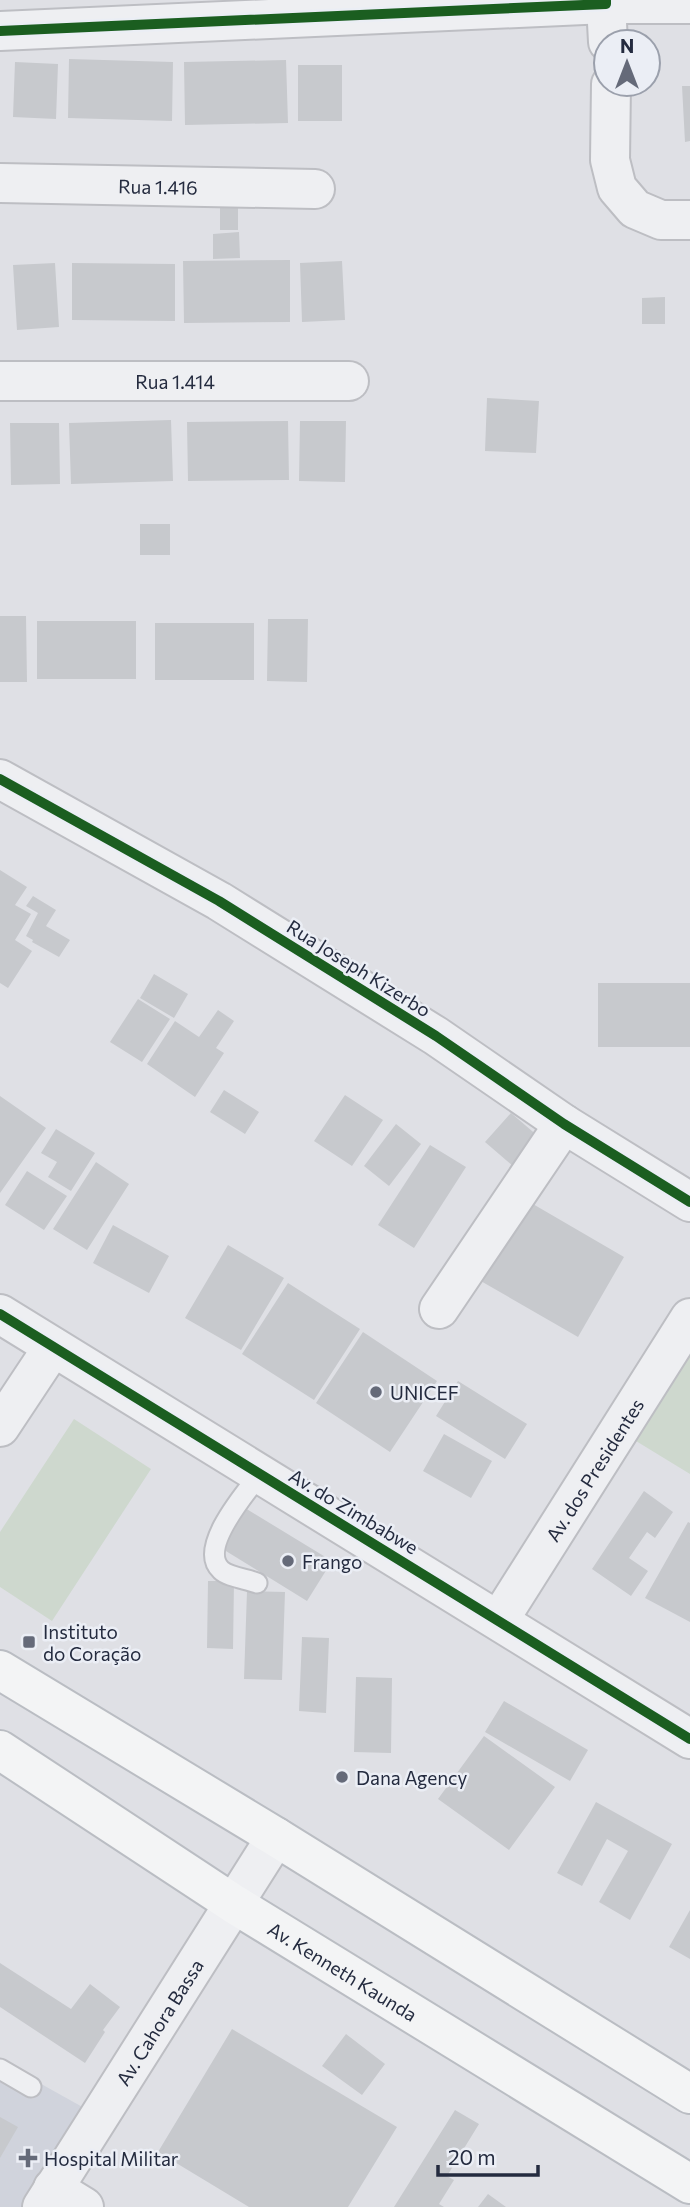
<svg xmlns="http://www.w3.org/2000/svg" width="690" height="2207" viewBox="0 0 690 2207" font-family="Commissioner,sans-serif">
	<rect width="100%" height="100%" fill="#dfe0e5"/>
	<path fill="#d0d3dc" d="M0 2061 86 2109 25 2207H0Z"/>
	<path fill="#ced8ce" d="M690 1354V1474L636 1441Z
		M74 1419 151 1469 52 1621 0 1587V1532Z"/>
	<path fill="#c7c9cd" d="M69 59 173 62 172 121 68 118Z
		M286 60 288 123 185 125 184 62Z
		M15 62 58 64 56 119 13 117Z
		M298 65H342V121H298Z
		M682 86H690V141L685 142Z
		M220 200H238V230H220Z
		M239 232 240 258 213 259V234Z
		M290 260V322L184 323 183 261Z
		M342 261 345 320 302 322 300 263Z
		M55 263 59 327 17 330 13 265Z
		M72 263 175 264V321L72 320Z
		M665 297V324H642V298Z
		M487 398 539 401 536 453 485 451Z
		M171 420 173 481 71 484 69 423Z
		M288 421 289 480 188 481 187 422Z
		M300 421H346L345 482 299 481Z
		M10 423H59L60 484 11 485Z
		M140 524H170V555H140Z
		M0 616H26L27 682H0Z
		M268 619H308L307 682 267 681Z
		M37 621H136V679H37Z
		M155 623H254V680H155Z
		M0 870 27 887 15 905 31 914 15 940 32 951 8 988 0 983Z
		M33 896 56 910 46 926 70 940 59 957 32 942 33 940 26 936 38 913 26 906Z
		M154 974 188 994 174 1018 140 998Z
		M598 983H690V1047H598Z
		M138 999 170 1019 142 1062 110 1042Z
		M218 1010 234 1021 216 1048 224 1053 195 1097 147 1064 175 1021 199 1037Z
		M224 1090 259 1112 245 1134 210 1112Z
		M345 1095 383 1120 352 1166 314 1141Z
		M0 1096 46 1128 0 1193Z
		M511 1113 539 1137 513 1166 485 1142Z
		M396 1124 421 1144 389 1186 364 1166Z
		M56 1129 95 1153 71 1191 48 1177 57 1162 41 1153Z
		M430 1145 466 1167 414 1248 378 1225Z
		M96 1162 129 1184 87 1250 53 1229Z
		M27 1171 67 1196 44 1230 5 1205Z
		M526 1200 624 1257 578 1337 479 1280Z
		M113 1225 169 1256 149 1293 93 1263Z
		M228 1245 284 1278 241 1350 185 1318Z
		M288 1283 360 1329 314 1400 242 1354Z
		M363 1332 437 1381 390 1452 316 1403Z
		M458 1381 527 1424 505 1459 436 1416Z
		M444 1434 492 1461 471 1498 423 1471Z
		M644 1491 673 1512 655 1538 647 1532 629 1558 648 1571 631 1596 592 1569Z
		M245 1508 332 1561 307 1601 221 1548Z
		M688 1522 690 1523V1622L645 1598Z
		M208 1581H234L233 1649 207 1648Z
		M247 1591 285 1592 282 1680 244 1679Z
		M302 1637 329 1638 326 1713 299 1711Z
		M356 1677 392 1678 391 1753 354 1752Z
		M504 1701 588 1750 570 1781 485 1732Z
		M484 1736 555 1787 509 1850 438 1799Z
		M596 1802 672 1844 630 1920 599 1902 628 1851 607 1839 582 1886 557 1873Z
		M690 1910V1959L669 1947Z
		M0 1963 71 2009 90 1984 120 2007 103 2030 105 2032 85 2063 0 2007Z
		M232 2029 397 2127 348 2207H249L158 2152Z
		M346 2034 385 2064 362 2095 322 2066Z
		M455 2110 479 2124 447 2176 454 2180 439 2204 444 2207H394Z
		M0 2117 18 2127 0 2158Z
		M488 2194 506 2207H478Z"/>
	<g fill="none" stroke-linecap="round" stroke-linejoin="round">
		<g stroke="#bdbec3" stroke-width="23">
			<path id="service" d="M257 1583C247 1579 228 1577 221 1570 197 1548 247 1491 260 1474
				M0 2069 31 2087"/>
		</g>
		<g stroke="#bdbec3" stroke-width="42">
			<g id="minor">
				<path d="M0 31 606 4V0"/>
				<path d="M608 42 606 4H690"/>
				<path d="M611 84 610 160 617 188 635 209 661 220H690"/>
				<path id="s1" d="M0 183 315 189"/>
				<path id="s2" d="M0 381H349"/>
				<path d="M0 779 219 901 436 1036 564 1124 690 1202"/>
				<path d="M439 1309 564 1124"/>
				<path d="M0 1314 690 1739"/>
				<path d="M0 1427 53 1347"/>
				<path id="s3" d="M499 1620 690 1318"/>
				<path d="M53 2188 84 2207"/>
				<path id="s4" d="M42 2207 276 1837"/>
			</g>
		</g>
		<g stroke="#babdc3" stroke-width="42">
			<g id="primary">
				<path d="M0 1670 276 1837 690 2094"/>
				<path id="s5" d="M0 1750 234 1904 690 2184"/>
			</g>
		</g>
		<use href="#service" stroke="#eeeff2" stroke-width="19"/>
		<use href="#minor" stroke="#eeeff2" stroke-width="38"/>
		<use href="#primary" stroke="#f3f4f5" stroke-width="38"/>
		<g stroke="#ebeef5" stroke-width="15">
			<path id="cycleway" d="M0 31 606 4V0
				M0 779 219 901 436 1036 564 1124 690 1202
				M0 1314 690 1739"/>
		</g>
		<use href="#cycleway" stroke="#1b5e20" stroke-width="10"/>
	</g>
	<g fill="#656a79" stroke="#ebeef5" stroke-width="2.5">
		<circle cx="376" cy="1392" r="7"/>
		<circle cx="288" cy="1561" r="7"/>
		<rect x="22" y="1635" width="14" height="14" rx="3.5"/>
		<circle cx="342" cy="1777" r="7"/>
		<path d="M24.5 2147.5h7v7h7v7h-7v7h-7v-7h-7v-7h7z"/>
	</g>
	<g text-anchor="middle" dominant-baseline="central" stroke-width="5" stroke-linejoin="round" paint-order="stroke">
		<g font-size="19" fill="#242b3f" stroke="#ebeef5">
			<text stroke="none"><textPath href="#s1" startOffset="158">Rua 1.416</textPath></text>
			<text stroke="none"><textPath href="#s2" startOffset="175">Rua 1.414</textPath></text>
			<text transform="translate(359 968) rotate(32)">Rua Joseph Kizerbo</text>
			<text stroke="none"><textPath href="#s3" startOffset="178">Av. dos Presidentes</textPath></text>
			<text transform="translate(354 1511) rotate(31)">Av. do Zimbabwe</text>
			<text stroke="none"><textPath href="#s5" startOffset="408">Av. Kenneth Kaunda</textPath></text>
			<text stroke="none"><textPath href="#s4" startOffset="219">Av. Cahora Bassa</textPath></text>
		</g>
		<g font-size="19" fill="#242b3f" stroke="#ebeef5" text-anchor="start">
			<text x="390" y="1392">UNICEF</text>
			<text x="302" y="1561">Frango</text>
			<text x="43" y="1631">Instituto<tspan x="43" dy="22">do Coração</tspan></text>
			<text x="356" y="1777">Dana Agency</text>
			<text x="44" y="2158">Hospital Militar</text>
		</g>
	</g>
	<g transform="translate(627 63)"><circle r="33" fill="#ebeef5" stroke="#9ba0ac" stroke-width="2"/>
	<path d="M0-5L12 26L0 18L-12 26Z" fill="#656a79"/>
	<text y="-10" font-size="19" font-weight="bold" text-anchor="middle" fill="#242b3f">N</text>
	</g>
	<path d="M438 2165v10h100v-10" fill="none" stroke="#242b3f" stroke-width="3.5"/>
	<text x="448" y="2165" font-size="21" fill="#242b3f" stroke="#ebeef5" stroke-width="5" paint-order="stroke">20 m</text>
</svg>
